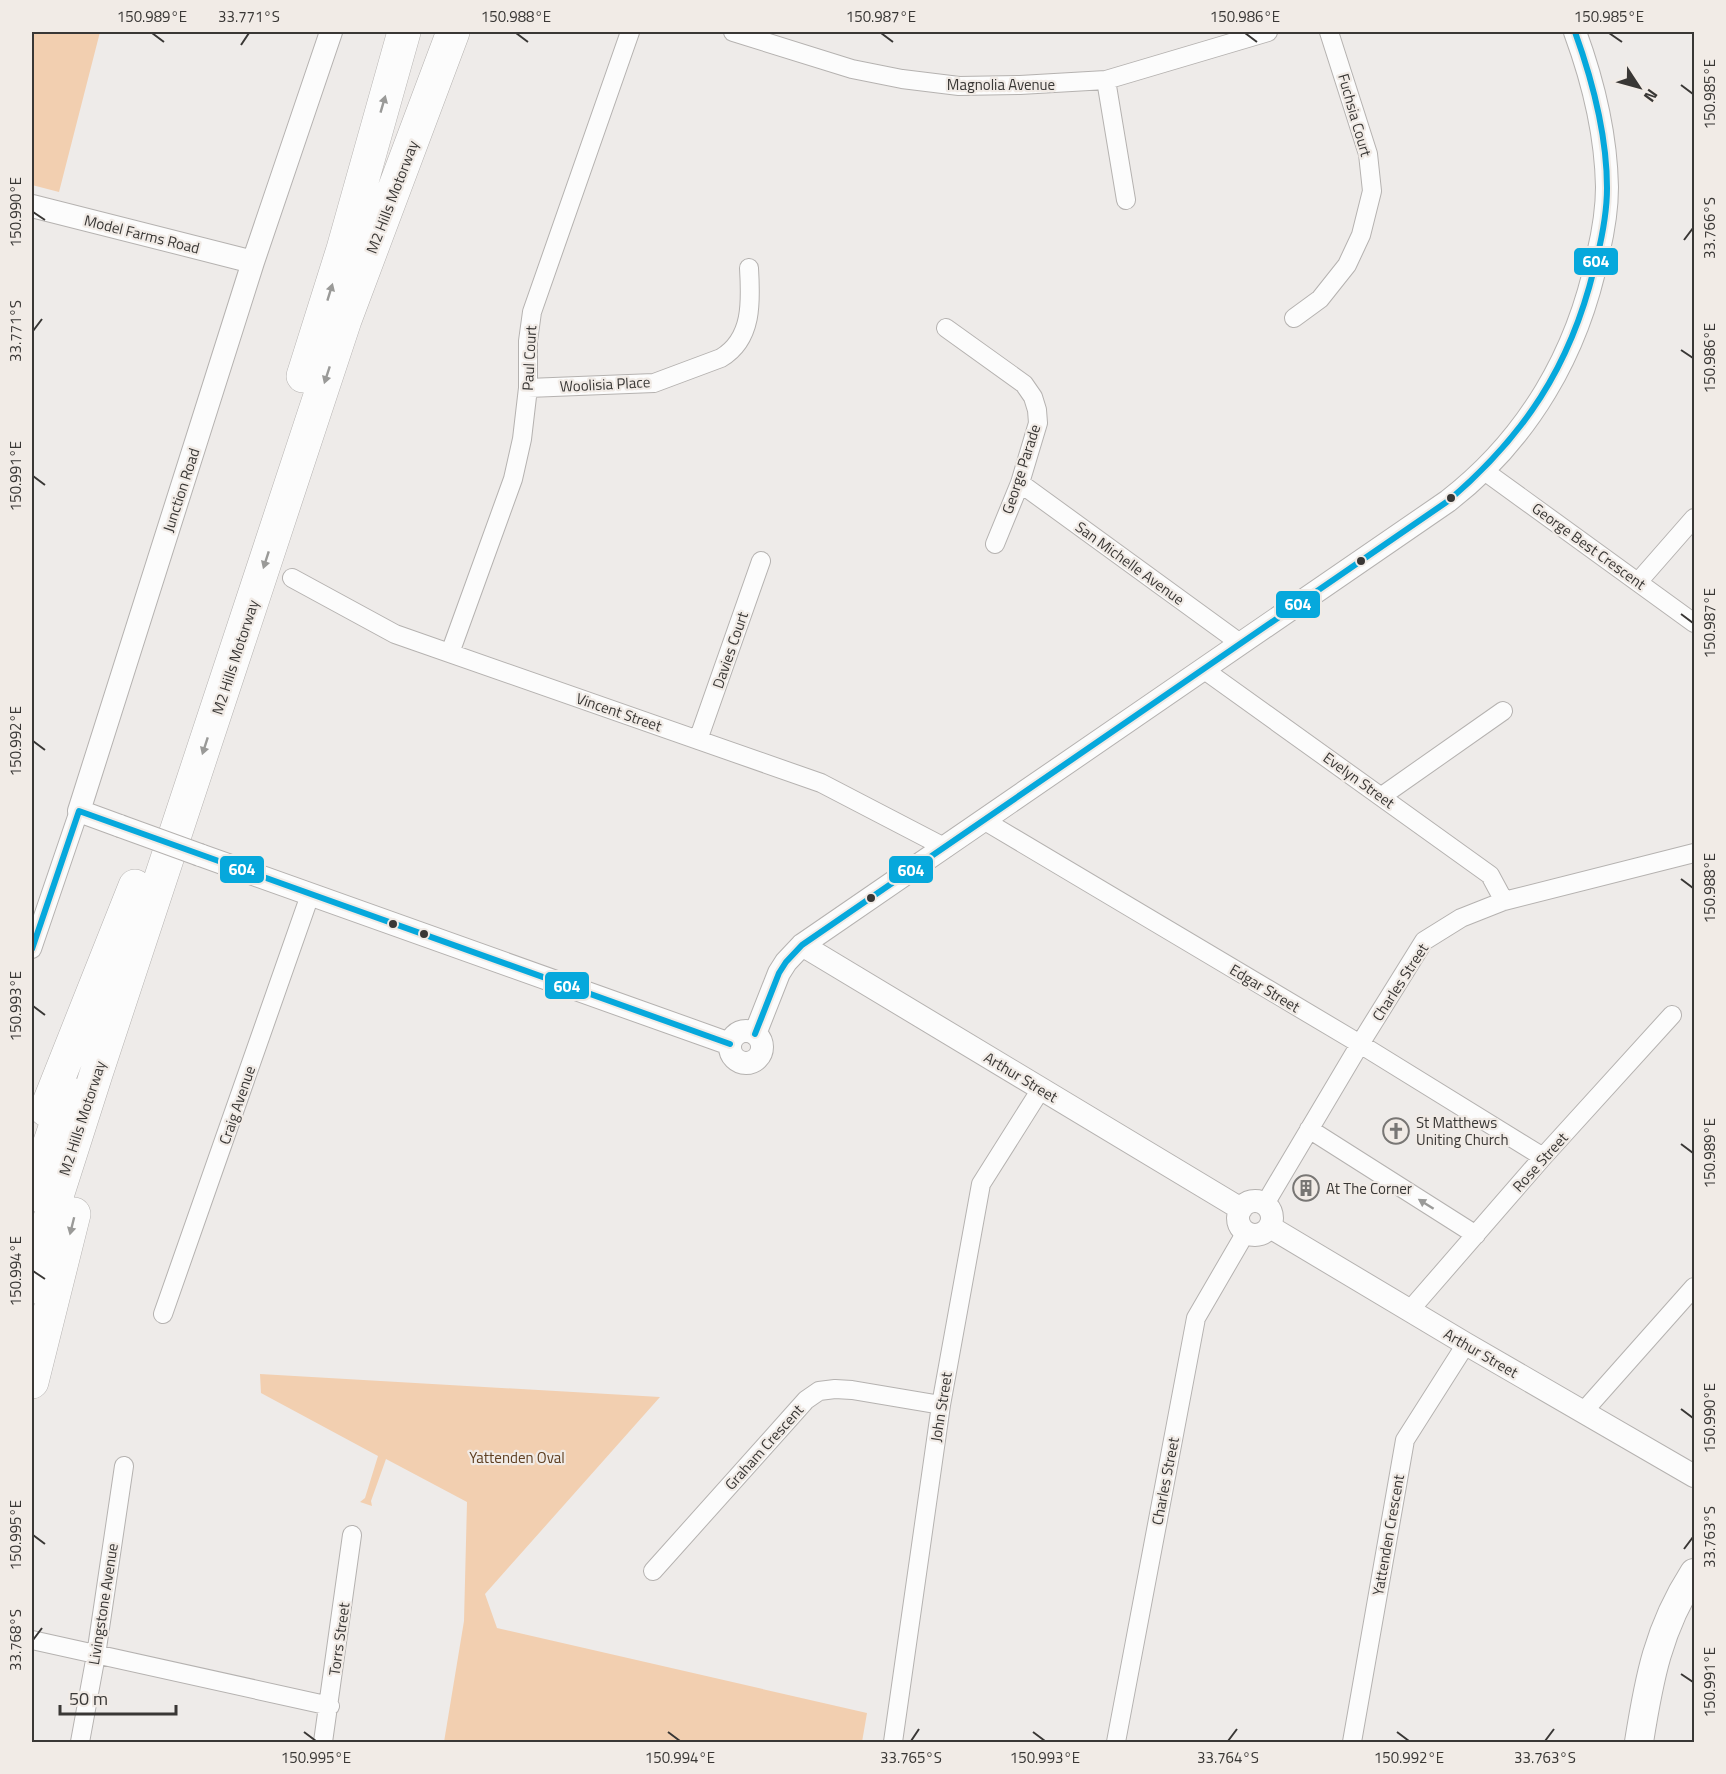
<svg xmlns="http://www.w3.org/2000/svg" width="1726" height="1774" viewBox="0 0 1726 1774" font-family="'Titillium Web',sans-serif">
	<rect width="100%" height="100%" fill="#eeebe9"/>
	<path fill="#f2cfb0" d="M32 32H100L59 192 32 185Z
		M260 1374 660 1397 485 1594 497 1628 867 1713 862 1742H444L464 1621 467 1502 386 1459 371 1501 372 1506 360 1502 365 1498 378 1456 261 1393Z"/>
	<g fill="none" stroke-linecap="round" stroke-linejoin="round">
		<g stroke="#b5b2b0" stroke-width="20">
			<path id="minor" d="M733 32 852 69 902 79 959 86 1020 85 1106 80 1268 32
				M1106 80 1126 200
				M1294 318 1320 299 1347 265 1361 235 1372 191 1368 154 1329 32
				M946 328 1024 384 1033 397 1037 410 1038 423 1020 483 995 544
				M528 388 654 383 721 358C753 339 751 301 749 268
				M1483 470 1694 623
				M1020 483 1240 643
				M292 578 395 634 821 783 946 848
				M1638 582 1694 518
				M450 653 513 479 522 439 528 388V341L532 312 630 32
				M1203 669 1490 875 1504 901
				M698 740 761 561
				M1382 796 1503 711
				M985 821 1360 1044 1543 1157
				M32 949 79 811
				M1309 1129 1476 1235
				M1265 1204 1360 1044 1424 941 1461 918 1504 901 1694 853
				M1410 1310 1543 1157 1672 1015
				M163 1314 310 895
				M1583 1412 1694 1287
				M653 1571 806 1400 819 1391 835 1389 852 1390 941 1405
				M32 1640 330 1706
				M80 1742 96 1655 124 1466
				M323 1742 352 1535
				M893 1742 941 1405 981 1184 1041 1089
				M1116 1742 1196 1318 1246 1232
				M1352 1742 1405 1440 1466 1344"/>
		</g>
		<g stroke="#b5b2b0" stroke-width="24">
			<path id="tertiary" d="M32 206 253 262
				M120 826 79 811 253 262 331 32
				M200 855 730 1044
				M802 945 1241 1209
				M730 1047a16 16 0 1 1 32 0a16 16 0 1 1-32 0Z
				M755 1034 779 973 786 962 802 945 1448 501C1528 439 1578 353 1598 254 1603 233 1607 209 1607 187 1606 134 1593 81 1575 32
				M1238 1218a17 17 0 1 1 34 0a17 17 0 1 1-34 0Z
				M1270 1227 1466 1344 1694 1476"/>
		</g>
		<g stroke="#b5b2b0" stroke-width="30">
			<path id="primary" d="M1639 1742C1649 1679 1658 1629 1694 1573"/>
		</g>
		<g stroke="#b5b2b0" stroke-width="34">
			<path id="motorway" d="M303 376 343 249 404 32
				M46 1110 135 886
				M32 1195 67 1092
				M32 1287 49 1221 96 1074 345 320 453 32
				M32 1382 74 1214"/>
		</g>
		<use href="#minor" stroke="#fcfcfc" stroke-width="18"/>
		<use href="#tertiary" stroke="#fcfcfc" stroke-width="22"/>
		<use href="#primary" stroke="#fcfcfc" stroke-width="28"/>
		<use href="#motorway" stroke="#fcfcfc" stroke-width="33"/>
		<g stroke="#b5b2b0" stroke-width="24" stroke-linecap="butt">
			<path id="tertiary-bridge" d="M120 826 200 855"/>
		</g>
		<use href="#tertiary-bridge" stroke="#fcfcfc" stroke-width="22"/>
		<g stroke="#f1ebe6" stroke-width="10">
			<path id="bus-1" d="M79 811 730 1044
				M32 949 79 811
				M755 1034 779 973 786 962 802 945 1448 501C1524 436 1570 367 1594 269 1601 243 1607 216 1607 188 1607 135 1593 82 1575 32"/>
		</g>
		<use href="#bus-1" stroke="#06a8dc" stroke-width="6"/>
	</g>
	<defs><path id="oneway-solid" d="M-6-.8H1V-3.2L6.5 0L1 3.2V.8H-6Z" transform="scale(1.5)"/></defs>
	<g fill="#9a9a98">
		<use href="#oneway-solid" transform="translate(383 104) rotate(-74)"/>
		<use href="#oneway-solid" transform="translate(330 292) rotate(-73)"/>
		<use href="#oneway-solid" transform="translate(327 375) rotate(108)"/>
		<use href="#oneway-solid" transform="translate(266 560) rotate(108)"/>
		<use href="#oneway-solid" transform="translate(205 746) rotate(108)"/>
		<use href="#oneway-solid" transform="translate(1426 1204) rotate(-148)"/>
		<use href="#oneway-solid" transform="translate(72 1226) rotate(104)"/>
	</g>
	<path fill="none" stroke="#393735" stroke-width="2" d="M152 33 164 42M516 33 528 42M881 33 893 42M1245 33 1257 42M1609 33 1622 42M241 45 249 33M1681 85 1693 94M33 212 45 220M1684 240 1693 228M33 331 42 319M1681 350 1693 358M33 476 45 485M1681 614 1693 623M33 741 45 750M1681 879 1693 888M33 1006 45 1015M1681 1144 1693 1153M33 1271 45 1279M1681 1409 1693 1418M33 1535 45 1544M1684 1549 1693 1537M33 1640 42 1628M1681 1674 1693 1682M304 1732 316 1741M668 1732 680 1741M1033 1732 1045 1741M1397 1732 1409 1741M911 1741 919 1729M1228 1741 1237 1729M1545 1741 1554 1729"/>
	<defs>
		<g id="church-ring" transform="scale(1.35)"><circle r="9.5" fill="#f1ebe6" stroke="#787674" stroke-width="1.5"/><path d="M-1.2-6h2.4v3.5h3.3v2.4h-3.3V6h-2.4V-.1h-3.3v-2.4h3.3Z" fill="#787674"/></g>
		<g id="building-ring" transform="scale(1.35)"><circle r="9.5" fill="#f1ebe6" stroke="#787674" stroke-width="1.5"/><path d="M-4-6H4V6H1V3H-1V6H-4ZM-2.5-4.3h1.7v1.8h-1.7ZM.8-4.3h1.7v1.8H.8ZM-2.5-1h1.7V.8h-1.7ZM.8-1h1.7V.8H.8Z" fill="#787674"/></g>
	</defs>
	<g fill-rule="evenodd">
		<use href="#church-ring" x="1396" y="1131"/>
		<use href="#building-ring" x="1306" y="1188"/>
	</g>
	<g fill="#393735" stroke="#f1ebe6" stroke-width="2">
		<circle cx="1451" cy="498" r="5"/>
		<circle cx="1361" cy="561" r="5"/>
		<circle cx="871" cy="898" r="5"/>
		<circle cx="393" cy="924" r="5"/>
		<circle cx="424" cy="934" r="5"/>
	</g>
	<g text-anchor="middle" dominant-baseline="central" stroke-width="4.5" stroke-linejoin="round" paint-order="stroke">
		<g font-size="15" fill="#393735" stroke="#f1ebe6">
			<text x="1001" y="84">Magnolia Avenue</text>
			<text transform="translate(1355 115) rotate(74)">Fuchsia Court</text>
			<text transform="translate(392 197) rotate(-69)">M2 Hills Motorway</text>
			<text transform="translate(142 234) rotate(14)">Model Farms Road</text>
			<text transform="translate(529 358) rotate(-87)">Paul Court</text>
			<text transform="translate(605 384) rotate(-3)">Woolisia Place</text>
			<text transform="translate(1021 469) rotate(-72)">George Parade</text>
			<text transform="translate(181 490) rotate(-72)">Junction Road</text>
			<text transform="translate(1589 546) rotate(36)">George Best Crescent</text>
			<text transform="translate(1130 563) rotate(36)">San Michelle Avenue</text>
			<text transform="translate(730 650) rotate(-71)">Davies Court</text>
			<text transform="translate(235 657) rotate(-72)">M2 Hills Motorway</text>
			<text transform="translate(619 712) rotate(19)">Vincent Street</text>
			<text transform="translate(1359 780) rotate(36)">Evelyn Street</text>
			<text transform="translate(1400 982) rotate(-57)">Charles Street</text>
			<text transform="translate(1265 988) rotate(31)">Edgar Street</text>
			<text transform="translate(1021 1077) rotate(31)">Arthur Street</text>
			<text transform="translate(237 1105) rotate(-71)">Craig Avenue</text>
			<text transform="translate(82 1118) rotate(-72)">M2 Hills Motorway</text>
			<text transform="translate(1540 1162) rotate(-48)">Rose Street</text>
			<text transform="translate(1481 1353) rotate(30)">Arthur Street</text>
			<text transform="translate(941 1407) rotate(-81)">John Street</text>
			<text transform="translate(764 1447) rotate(-48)">Graham Crescent</text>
			<text transform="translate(1165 1481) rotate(-79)">Charles Street</text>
			<text transform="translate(1388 1535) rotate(-80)">Yattenden Crescent</text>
			<text transform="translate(103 1604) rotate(-81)">Livingstone Avenue</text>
			<text transform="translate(339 1639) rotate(-82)">Torrs Street</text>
		</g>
		<g font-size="15" fill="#393735" stroke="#f1ebe6" text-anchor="start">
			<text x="1416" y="1122">St Matthews<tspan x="1416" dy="17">Uniting Church</tspan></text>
			<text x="1326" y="1188">At The Corner</text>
		</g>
		<g font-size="15" fill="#5e3e20" stroke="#f1ebe6">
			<text x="517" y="1457">Yattenden Oval</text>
		</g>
	</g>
	<g stroke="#f1ebe6" stroke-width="2">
		<rect x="1573" y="247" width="46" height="29" rx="6" fill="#06a8dc"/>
		<rect x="1275" y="590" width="46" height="29" rx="6" fill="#06a8dc"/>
		<rect x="219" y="855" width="46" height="29" rx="6" fill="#06a8dc"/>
		<rect x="888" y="855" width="46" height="29" rx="6" fill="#06a8dc"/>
		<rect x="544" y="971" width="46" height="29" rx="6" fill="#06a8dc"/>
	</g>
	<g font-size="16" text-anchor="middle" font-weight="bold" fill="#fff">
		<text x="1596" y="267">604</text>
		<text x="1298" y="610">604</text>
		<text x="242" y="875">604</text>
		<text x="911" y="876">604</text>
		<text x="567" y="992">604</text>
	</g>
	<rect width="1726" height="1774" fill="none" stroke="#f1ebe6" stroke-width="66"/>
	<g transform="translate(1639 87) rotate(126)" stroke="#f1ebe6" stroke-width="4.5" paint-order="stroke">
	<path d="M0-4.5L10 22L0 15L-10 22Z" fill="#393735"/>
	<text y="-9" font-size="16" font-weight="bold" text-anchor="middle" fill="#393735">N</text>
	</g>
	<path d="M60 1705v9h116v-9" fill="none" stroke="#393735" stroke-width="3"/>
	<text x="69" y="1705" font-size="18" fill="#393735" stroke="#f1ebe6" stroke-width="4.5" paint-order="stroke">50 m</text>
	<rect x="33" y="33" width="1660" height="1708" fill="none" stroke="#393735" stroke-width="2"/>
	<g font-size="15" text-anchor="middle" fill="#393735">
		<text x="152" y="22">150.989°E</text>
		<text x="249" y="22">33.771°S</text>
		<text x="516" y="22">150.988°E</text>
		<text x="881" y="22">150.987°E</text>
		<text x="1245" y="22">150.986°E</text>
		<text x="1609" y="22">150.985°E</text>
		<text transform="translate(1710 94) rotate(-90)" y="5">150.985°E</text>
		<text transform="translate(16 212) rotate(-90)" y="5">150.990°E</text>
		<text transform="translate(1710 228) rotate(-90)" y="5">33.766°S</text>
		<text transform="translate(16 331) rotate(-90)" y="5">33.771°S</text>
		<text transform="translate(1710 358) rotate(-90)" y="5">150.986°E</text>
		<text transform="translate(16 476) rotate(-90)" y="5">150.991°E</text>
		<text transform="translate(1710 623) rotate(-90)" y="5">150.987°E</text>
		<text transform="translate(16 741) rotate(-90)" y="5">150.992°E</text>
		<text transform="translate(1710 888) rotate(-90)" y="5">150.988°E</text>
		<text transform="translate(16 1006) rotate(-90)" y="5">150.993°E</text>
		<text transform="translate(1710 1153) rotate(-90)" y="5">150.989°E</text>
		<text transform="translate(16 1271) rotate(-90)" y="5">150.994°E</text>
		<text transform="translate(1710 1418) rotate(-90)" y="5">150.990°E</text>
		<text transform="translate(16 1535) rotate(-90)" y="5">150.995°E</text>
		<text transform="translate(1710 1537) rotate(-90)" y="5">33.763°S</text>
		<text transform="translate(16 1640) rotate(-90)" y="5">33.768°S</text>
		<text transform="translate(1710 1682) rotate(-90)" y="5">150.991°E</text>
		<text x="316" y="1763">150.995°E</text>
		<text x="680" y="1763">150.994°E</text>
		<text x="911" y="1763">33.765°S</text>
		<text x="1045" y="1763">150.993°E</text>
		<text x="1228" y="1763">33.764°S</text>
		<text x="1409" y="1763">150.992°E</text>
		<text x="1545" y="1763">33.763°S</text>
	</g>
</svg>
